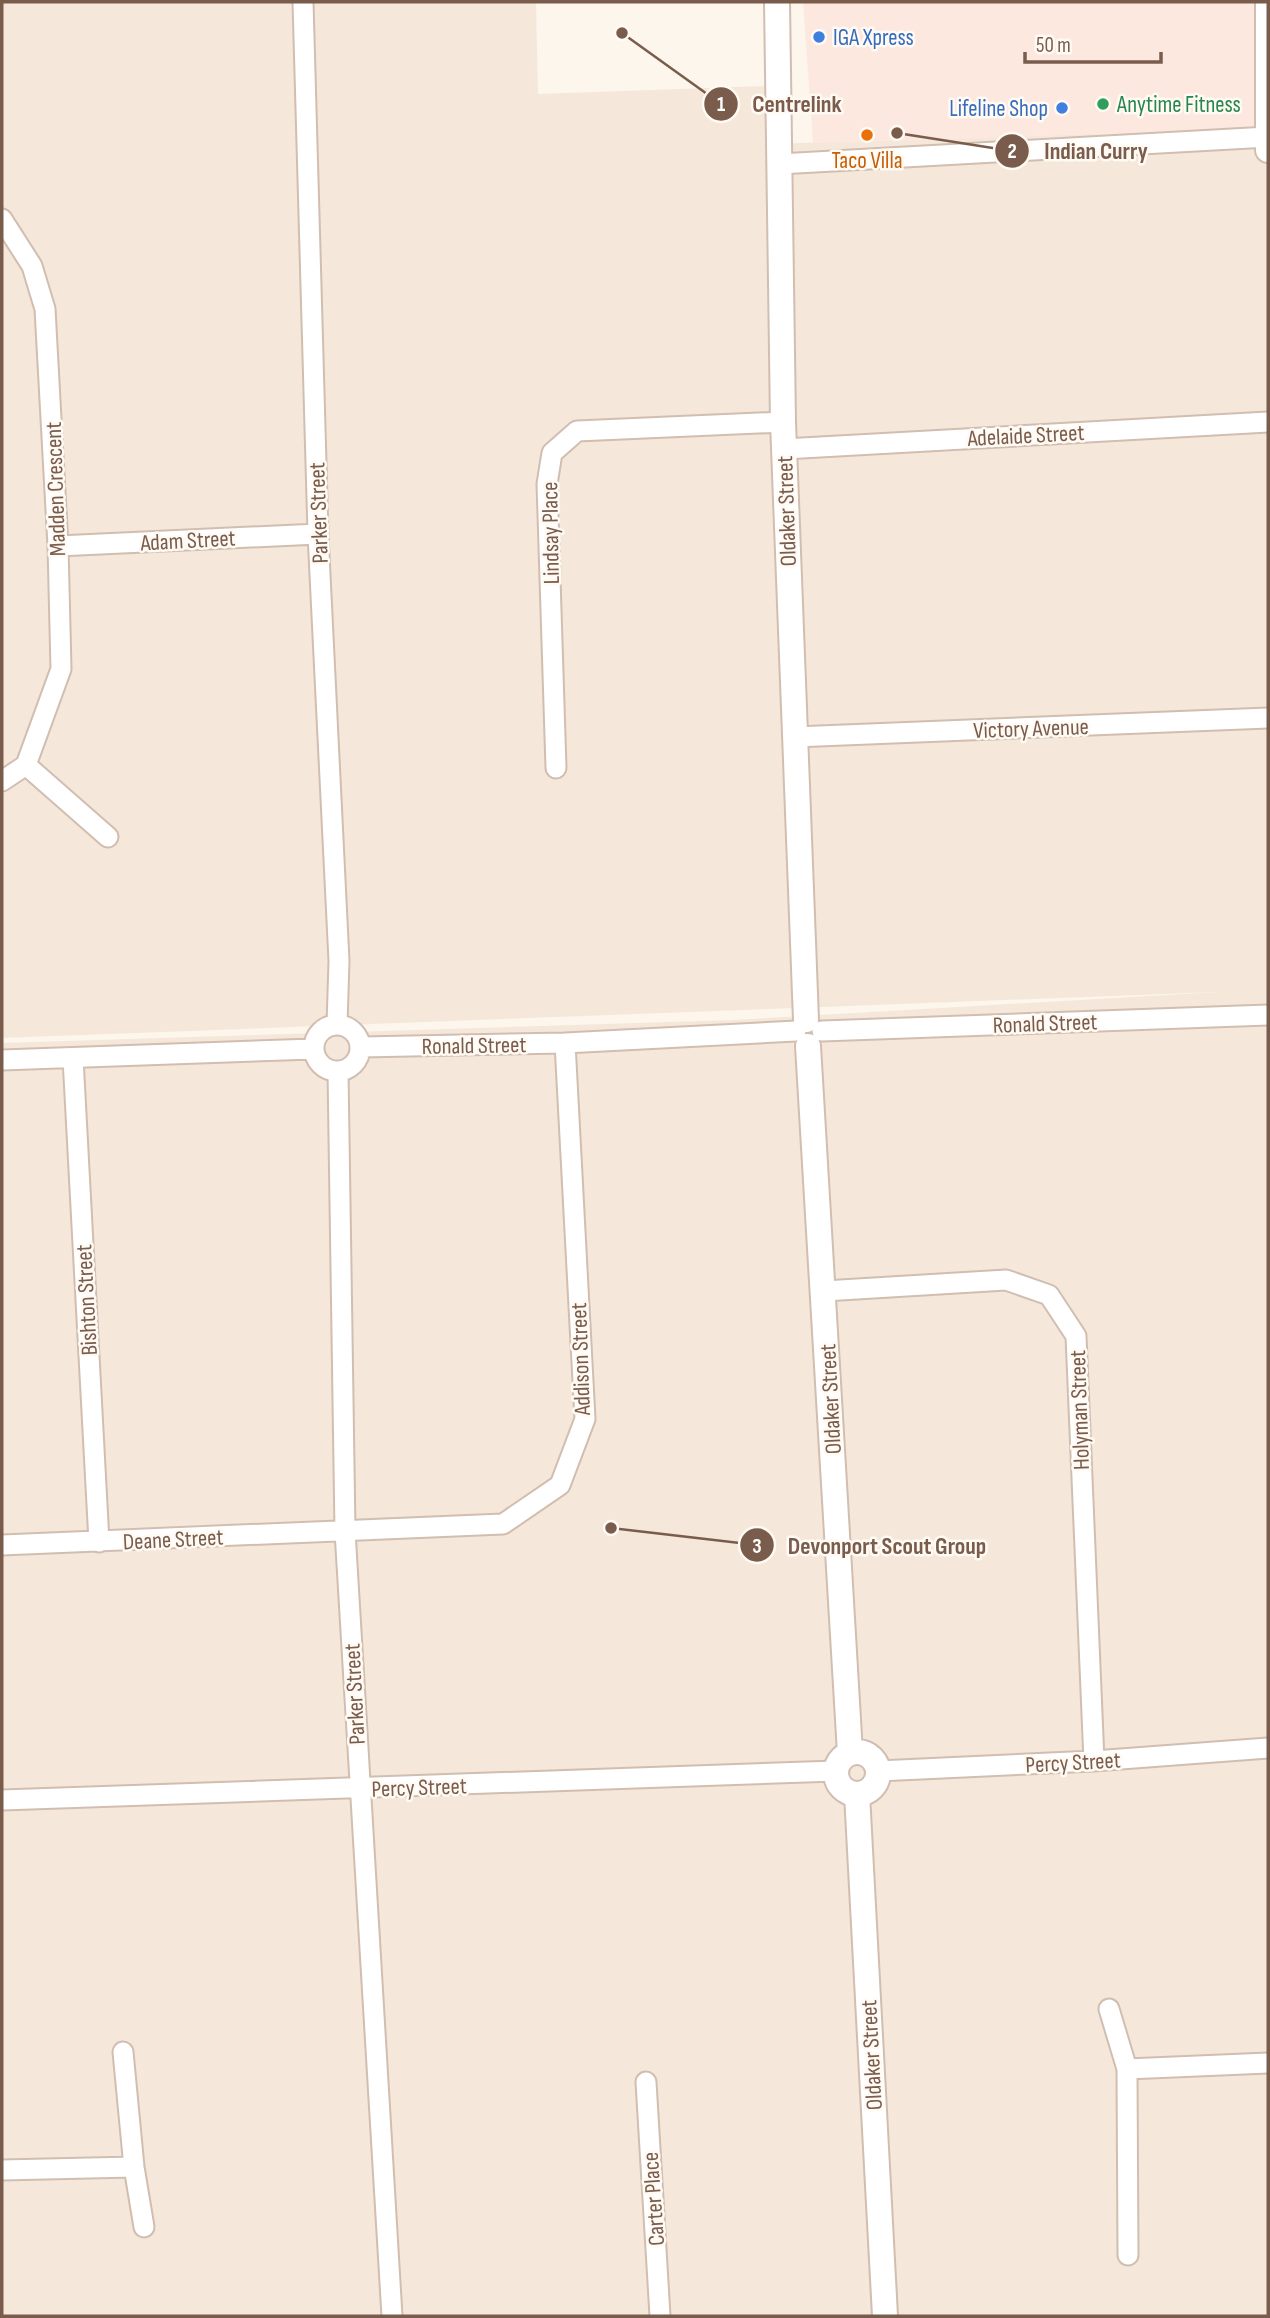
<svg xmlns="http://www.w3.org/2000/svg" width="1270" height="2318" font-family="'Sofia Sans Condensed',sans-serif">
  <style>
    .residential { fill: #f5e8da }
    .commercial { fill: #fde8e0 }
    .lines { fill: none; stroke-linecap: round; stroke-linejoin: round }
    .minor-casing { stroke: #d1beb0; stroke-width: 23 }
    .tertiary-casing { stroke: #d1beb0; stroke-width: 28 }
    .minor { stroke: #fff; stroke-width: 19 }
    .tertiary { stroke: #fff; stroke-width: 24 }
    .shop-dot { fill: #3f7fe0; stroke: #fffaf3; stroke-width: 2.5 }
    .leisure-dot { fill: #2e9e5b; stroke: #fffaf3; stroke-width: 2.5 }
    .food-dot { fill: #e8710a; stroke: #fffaf3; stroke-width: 2.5 }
    .labels { text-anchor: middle; stroke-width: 5; stroke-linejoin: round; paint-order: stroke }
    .shop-label { font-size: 23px; fill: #366cbe; stroke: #fffaf3; text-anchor: start }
    .leisure-label { font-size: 23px; fill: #27864d; stroke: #fffaf3; text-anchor: start }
    .food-label { font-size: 23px; fill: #c56008; stroke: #fffaf3 }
    .street-label { font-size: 23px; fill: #7a5c4d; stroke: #fffaf3 }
    .leader { fill: none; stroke: #7a5c4d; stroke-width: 2.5 }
    .callout-dot { fill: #7a5c4d; stroke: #fffaf3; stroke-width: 2.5 }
    .mark-label { font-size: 21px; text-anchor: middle; font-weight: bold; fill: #fff }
    .callout-label { font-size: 24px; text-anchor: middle; font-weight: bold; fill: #7a5c4d; stroke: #fffaf3; stroke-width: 5; stroke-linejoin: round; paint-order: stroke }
  </style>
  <rect width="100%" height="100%" fill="#fdf6ec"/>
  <path class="residential" d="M2,2H536L538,94L766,86L767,144L1254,129V2H1268V2316H2V1043L733,1020L1218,992L2,1038Z"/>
  <path class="commercial" d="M803,2H1254L1255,129L813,143Z"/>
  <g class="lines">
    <g class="minor-casing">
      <path id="minor" d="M303,2L318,534L339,961L337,1025
        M779,164L1268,137
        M2,219L32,266L45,309L58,546L61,669L26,765L2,781
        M784,449L1268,422
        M58,546L318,534
        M794,737L1268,718
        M26,765L108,837
        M556,768L547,484L552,453L577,431L783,422
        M314 1048a23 23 0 1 1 46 0a23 23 0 1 1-46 0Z
        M822,1031L1268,1015
        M361,1047L565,1043L796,1031
        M73,1058L99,1542
        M2,1060L314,1049
        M338,1071L345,1531L392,2316
        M824,1291L1006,1280L1049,1295L1076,1336L1094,1761
        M2,1545L503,1524L560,1485L585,1419L565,1043
        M878,1771L1094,1761L1268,1748
        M2,1800L836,1771
        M1109,2009L1127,2069L1128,2255
        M123,2052L134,2167L144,2227
        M1127,2069L1268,2063
        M646,2082L660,2316
        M2,2170L134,2167"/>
    </g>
    <g class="tertiary-casing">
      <path id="tertiary" d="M777,2L783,422L806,1020
        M1268,2V150
        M808,1046L850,1753
        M836 1773a21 21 0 1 1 42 0a21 21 0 1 1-42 0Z
        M857,1794L885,2316"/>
    </g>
    <use href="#minor" class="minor"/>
    <use href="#tertiary" class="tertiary"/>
  </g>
  <g class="shop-dot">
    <circle cx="819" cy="37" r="7"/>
    <circle cx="1062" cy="108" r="7"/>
  </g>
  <circle class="leisure-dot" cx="1103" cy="104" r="7"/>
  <circle class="food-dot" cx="867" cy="135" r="7"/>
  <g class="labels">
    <g class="shop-label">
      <text x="833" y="45">IGA Xpress</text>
      <text x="1048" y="116" text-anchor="end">Lifeline Shop</text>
    </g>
    <g class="leisure-label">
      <text x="1117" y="112">Anytime Fitness</text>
    </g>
    <g class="food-label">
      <text x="867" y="168">Taco Villa</text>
    </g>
    <g class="street-label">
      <text transform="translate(1026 435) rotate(-3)" y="8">Adelaide Street</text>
      <text transform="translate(55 489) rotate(-92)" y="8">Madden Crescent</text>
      <text transform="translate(786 511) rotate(-92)" y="8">Oldaker Street</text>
      <text transform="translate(318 513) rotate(-92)" y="8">Parker Street</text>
      <text transform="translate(550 533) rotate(-91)" y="8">Lindsay Place</text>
      <text transform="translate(188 540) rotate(-3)" y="8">Adam Street</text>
      <text transform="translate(1031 728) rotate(-2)" y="8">Victory Avenue</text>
      <text transform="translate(1045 1023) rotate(-2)" y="8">Ronald Street</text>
      <text transform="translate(474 1045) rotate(-1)" y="8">Ronald Street</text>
      <text transform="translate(86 1300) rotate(-93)" y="8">Bishton Street</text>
      <text transform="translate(580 1359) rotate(-92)" y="8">Addison Street</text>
      <text transform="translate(830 1399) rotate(-93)" y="8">Oldaker Street</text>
      <text transform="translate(1079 1410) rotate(-92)" y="8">Holyman Street</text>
      <text transform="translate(173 1539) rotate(-3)" y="8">Deane Street</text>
      <text transform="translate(354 1694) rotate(-93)" y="8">Parker Street</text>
      <text transform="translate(1073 1762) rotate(-3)" y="8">Percy Street</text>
      <text transform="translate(419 1787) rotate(-2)" y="8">Percy Street</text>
      <text transform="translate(871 2055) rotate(-93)" y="8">Oldaker Street</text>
      <text transform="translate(653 2199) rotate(-94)" y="8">Carter Place</text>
    </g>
  </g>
  <path class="leader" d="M622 33L721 104M897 133L1012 151M611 1528L757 1545"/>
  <g class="callout-dot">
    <circle cx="622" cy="33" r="7"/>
    <circle cx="897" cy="133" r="7"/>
    <circle cx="611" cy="1528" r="7"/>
    <circle cx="721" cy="104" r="18"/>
    <circle cx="1012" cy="151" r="18"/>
    <circle cx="757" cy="1545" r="18"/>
  </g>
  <g class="mark-label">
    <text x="721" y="111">1</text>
    <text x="1012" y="158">2</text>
    <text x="757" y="1553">3</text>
  </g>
  <g class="callout-label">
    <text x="797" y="112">Centrelink</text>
    <text x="1096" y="159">Indian Curry</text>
    <text x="887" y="1554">Devonport Scout Group</text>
  </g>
  <rect width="1270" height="2318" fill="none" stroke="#7a5c4d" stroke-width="7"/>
  <path d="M1025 52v10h136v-10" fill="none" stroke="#7a5c4d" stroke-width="3.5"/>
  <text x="1036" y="52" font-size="21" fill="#7a5c4d" stroke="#fffaf3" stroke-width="5" paint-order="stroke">50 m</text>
</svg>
